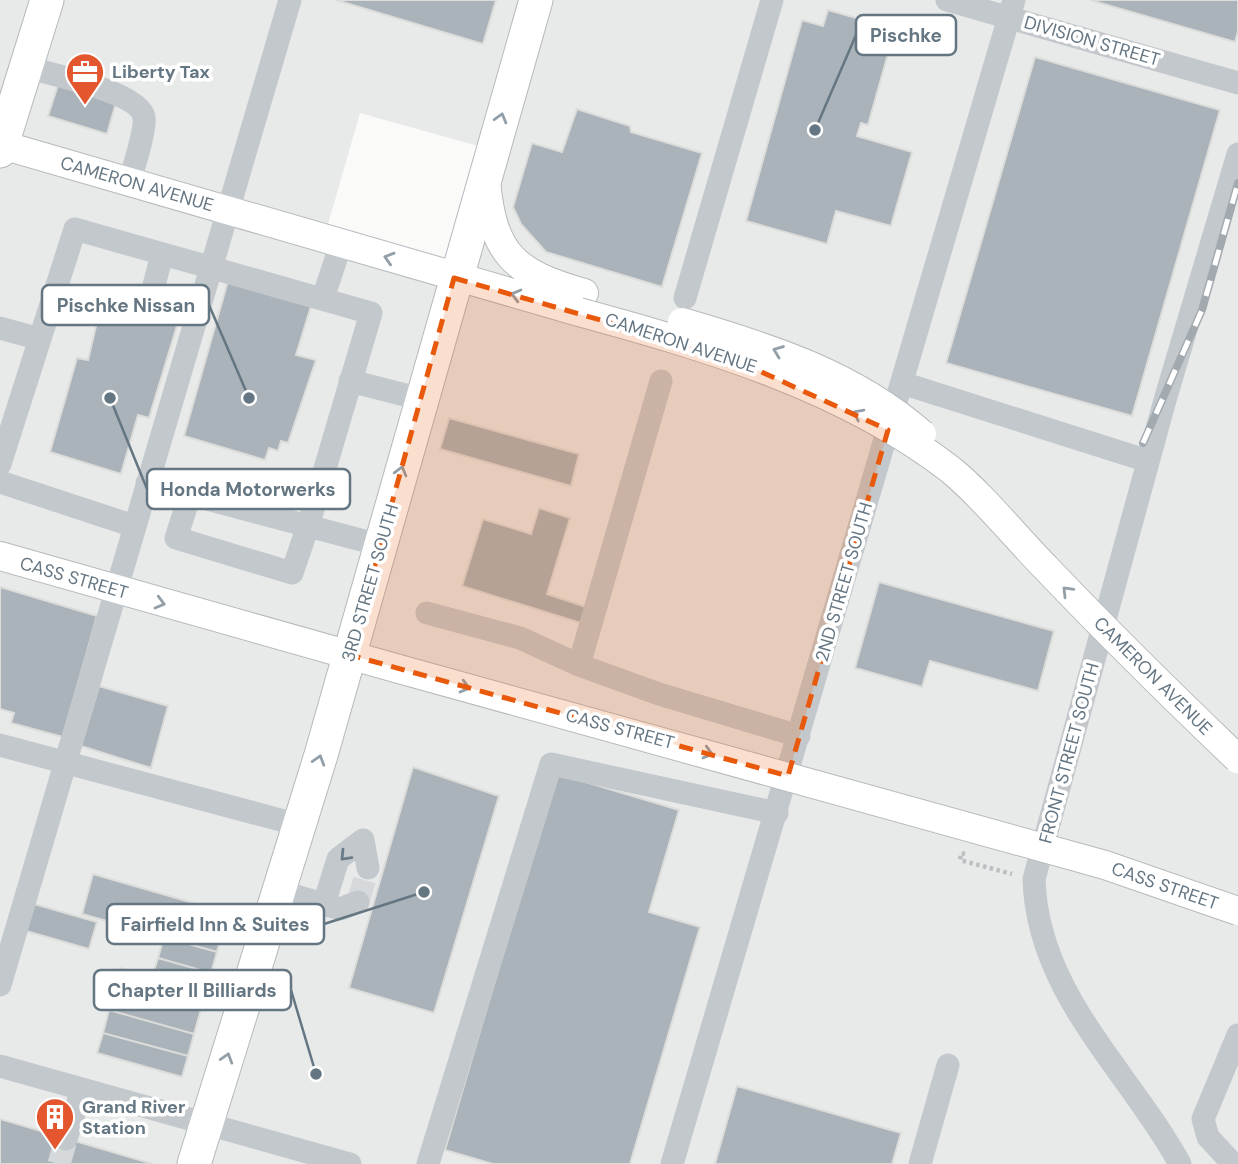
<svg xmlns="http://www.w3.org/2000/svg" width="1238" height="1164" font-family="'DM Sans',sans-serif">
  <style>
    .built { fill: #e8e9e9; fill-rule: evenodd }
    .building { fill: #aab3b9; stroke: #dcdcda; stroke-width: 2 }
    .lines { fill: none; stroke-linecap: round; stroke-linejoin: round }
    .minor-tunnel { stroke: #d5d9db; stroke-width: 23; stroke-dasharray: 23 11; stroke-linecap: butt }
    .major-casing { stroke: #b5babe; stroke-width: 30 }
    .highway-casing { stroke: #b4b9bd; stroke-width: 35 }
    .path { stroke: #bbbfc2; stroke-width: 4.5; stroke-dasharray: 3.5 3.5; stroke-linecap: butt }
    .minor { stroke: #c3c8cc; stroke-width: 23 }
    .major { stroke: #fff; stroke-width: 28 }
    .highway { stroke: #fff; stroke-width: 33 }
    .rail-casing { stroke: #a2aab0; stroke-width: 8 }
    .rail { stroke: #fff; stroke-width: 5; stroke-dasharray: 16; stroke-linecap: butt }
    .major-bridge-casing { stroke: #b5babe; stroke-width: 30; stroke-linecap: butt }
    .major-bridge { stroke: #fff; stroke-width: 28 }
    .oneway { stroke: #939fa8 }
    .oneway2 { stroke: #6a7a87 }
    .marked { fill: #e8590c; fill-opacity: 0.2; stroke: #e8590c; stroke-width: 5; stroke-dasharray: 14 9; stroke-linejoin: round }
    .labels { text-anchor: middle; stroke-width: 7; stroke-linejoin: round; paint-order: stroke }
    .street-label { font-size: 18px; fill: #657683; stroke: #fff }
    .poi-label { font-size: 18px; font-weight: bold; fill: #657683; stroke: #fff; text-anchor: start }
    .leader { fill: none; stroke: #657683; stroke-width: 2.5 }
    .callout-dot { fill: #657683; stroke: #fff; stroke-width: 2.5 }
    .callout { fill: #fff; stroke: #657683; stroke-width: 2.5 }
    .callout-label { font-size: 19px; text-anchor: middle; font-weight: bold; fill: #657683 }
  </style>
  <rect width="100%" height="100%" fill="#fafaf8"/>
  <path class="built" d="M0,0H1238V1164H0ZM360,113L492,150L454,277L324,238Z"/>
  <path class="building" d="M336,0H496L483,44Z
    M1090,0H1238V31L1235,42Z
    M828,10L895,29L868,125L861,123L857,136L912,152L891,226L836,211L827,244L746,221L802,20L823,26Z
    M1035,57L1220,110L1132,416L946,363Z
    M58,85L116,103L107,134L48,116Z
    M577,109L630,126L631,132L702,153L662,287L546,252L521,224L513,207L532,143L562,152Z
    M228,281L311,306L296,355L316,360L288,443L281,441L278,451L269,448L265,460L184,436Z
    M103,296L179,319L149,418L138,415L121,474L50,452L77,358L88,360Z
    M449,418L579,454L571,486L440,449Z
    M539,508L570,518L547,594L586,607L581,623L462,586L483,519L531,534Z
    M879,582L1054,631L1038,691L930,661L922,687L855,668Z
    M0,587L97,616L63,737L11,723L14,713L0,709Z
    M99,686L168,706L151,768L81,746Z
    M413,767L499,796L434,1013L349,988Z
    M556,773L679,810L649,912L700,927L630,1164H493L445,1150Z
    M93,874L228,913L217,952L82,914Z
    M34,904L97,922L89,949L26,931Z
    M164,937L217,952L211,973L158,958Z
    M158,958L211,973L206,992L152,977Z
    M120,968L206,992L194,1034L109,1010Z
    M109,1010L194,1034L188,1056L103,1033Z
    M103,1033L188,1056L182,1077L97,1053Z
    M737,1086L901,1133L892,1164H715Z
    M0,1119L153,1164H0Z"/>
  <g class="lines">
    <path class="minor-tunnel" d="M358,902L368,868
      M59,1164L66,1139"/>
    <g class="major-casing">
      <path id="major" d="M2,145L579,312
        M486,181C493,256 515,273 584,293
        M0,556L399,669"/>
    </g>
    <g class="highway-casing">
      <path id="highway" d="M0,151L47,0
        M194,1164L321,755L536,0"/>
    </g>
    <path class="path" d="M965,854L961,853L960,860L1012,874"/>
    <path class="minor" d="M947,0L1238,83
      M26,67C50,74 139,92 144,117C146,131 133,167 130,182
      M323,298L341,244
      M685,298L772,0
      M149,304L162,255
      M0,328L40,339
      M350,381L421,399
      M902,383L1148,461
      M0,464L75,229L371,313L308,526L147,483
      M0,482L134,526
      M190,495L176,538L292,573L308,526L380,545
      M427,613L520,638L579,665L659,694L799,736
      M579,665L661,381
      M0,745L299,825
      M279,891L340,909L358,902
      M324,904L338,859L363,840L368,868
      M0,985L290,0
      M0,1066L350,1164
      M66,1139L82,1089
      M428,1164L551,764L777,813
      M672,1164L1014,0
      M920,1164L948,1065
      M1180,1164C1129,1071 1037,993 1034,879L1165,400L1238,154
      M1233,1164L1208,1137L1203,1119L1238,1035"/>
    <use href="#major" class="major"/>
    <use href="#highway" class="highway"/>
    <g class="rail-casing">
      <path id="rail" d="M1143,443L1202,310L1238,183"/>
    </g>
    <use href="#rail" class="rail"/>
    <g class="major-bridge-casing">
      <path id="major-bridge" d="M579,312C707,347 844,387 951,470C983,496 1017,539 1047,569C1109,634 1173,697 1238,759
        M682,322C768,347 853,374 922,434
        M399,669L1105,865L1238,911"/>
    </g>
    <use href="#major-bridge" class="major-bridge"/>
  </g>
  <defs><path id="oneway-chevron" d="M-2-3.5L2.5 0L-2 3.5" fill="none" stroke-width="1.6" stroke-linecap="round" stroke-linejoin="round" transform="scale(1.75)"/></defs>
  <g class="oneway">
    <use href="#oneway-chevron" transform="translate(501 118) rotate(-74)"/>
    <use href="#oneway-chevron" transform="translate(389 258) rotate(-163)"/>
    <use href="#oneway-chevron" transform="translate(516 295) rotate(-165)"/>
    <use href="#oneway-chevron" transform="translate(778 351) rotate(-159)"/>
    <use href="#oneway-chevron" transform="translate(858 414) rotate(-152)"/>
    <use href="#oneway-chevron" transform="translate(401 471) rotate(-75)"/>
    <use href="#oneway-chevron" transform="translate(1067 591) rotate(-134)"/>
    <use href="#oneway-chevron" transform="translate(160 603) rotate(15)"/>
    <use href="#oneway-chevron" transform="translate(465 687) rotate(15)"/>
    <use href="#oneway-chevron" transform="translate(708 753) rotate(16)"/>
    <use href="#oneway-chevron" transform="translate(319 760) rotate(-73)"/>
    <use href="#oneway-chevron" transform="translate(227 1058) rotate(-73)"/>
  </g>
  <use class="oneway2" href="#oneway-chevron" transform="translate(345 856) rotate(134)"/>
  <path class="marked" d="M454,278L729,357L888,430L788,776L350,655Z"/>
  <defs>
    <g id="office-pin" transform="scale(2.0125)"><path d="M0 17L-7.5 6A9.5 9.5 0 1 1 7.5 6Z" fill="#e4572e" stroke="#fff"/><path d="M-6-3h4V-5.5h4V-3h4V5H-6ZM-1-4.5V-3h2v-1.5ZM-6 0V1H6V0Z" fill="#fff"/></g>
    <g id="building-pin" transform="scale(2.0125)"><path d="M0 17L-7.5 6A9.5 9.5 0 1 1 7.5 6Z" fill="#e4572e" stroke="#fff"/><path d="M-4-6H4V6H1V3H-1V6H-4ZM-2.5-4.3h1.7v1.8h-1.7ZM.8-4.3h1.7v1.8H.8ZM-2.5-1h1.7V.8h-1.7ZM.8-1h1.7V.8H.8Z" fill="#fff"/></g>
  </defs>
  <g fill-rule="evenodd">
    <use href="#office-pin" x="85" y="72"/>
    <use href="#building-pin" x="55" y="1117"/>
  </g>
  <g class="labels">
    <g class="street-label">
      <text transform="translate(1092 41) rotate(16)" y="6">DIVISION STREET</text>
      <text transform="translate(137 184) rotate(16)" y="6">CAMERON AVENUE</text>
      <text transform="translate(681 343) rotate(18)" y="6">CAMERON AVENUE</text>
      <text transform="translate(74 578) rotate(16)" y="6">CASS STREET</text>
      <text transform="translate(844 582) rotate(-74)" y="6">2ND STREET SOUTH</text>
      <text transform="translate(370 583) rotate(-74)" y="6">3RD STREET SOUTH</text>
      <text transform="translate(1153 676) rotate(45)" y="6">CAMERON AVENUE</text>
      <text transform="translate(620 729) rotate(15)" y="6">CASS STREET</text>
      <text transform="translate(1069 753) rotate(-75)" y="6">FRONT STREET SOUTH</text>
      <text transform="translate(1165 886) rotate(19)" y="6">CASS STREET</text>
    </g>
    <g class="poi-label">
      <text x="112" y="78">Liberty Tax</text>
      <text x="82" y="1113">Grand River<tspan x="82" dy="21">Station</tspan></text>
    </g>
  </g>
  <path class="leader" d="M815 130L856 35M249 398L209 305M110 398L147 489M424 892L324 924M316 1074L291 990"/>
  <g class="callout-dot">
    <circle cx="815" cy="130" r="7"/>
    <circle cx="249" cy="398" r="7"/>
    <circle cx="110" cy="398" r="7"/>
    <circle cx="424" cy="892" r="7"/>
    <circle cx="316" cy="1074" r="7"/>
  </g>
  <g class="callout">
    <rect x="856" y="15" width="100" height="40" rx="7"/>
    <rect x="42" y="285" width="167" height="40" rx="7"/>
    <rect x="147" y="469" width="203" height="40" rx="7"/>
    <rect x="107" y="904" width="217" height="40" rx="7"/>
    <rect x="94" y="970" width="197" height="40" rx="7"/>
  </g>
  <g class="callout-label">
    <text x="906" y="42">Pischke</text>
    <text x="126" y="312">Pischke Nissan</text>
    <text x="248" y="496">Honda Motorwerks</text>
    <text x="215" y="931">Fairfield Inn &amp; Suites</text>
    <text x="192" y="997">Chapter II Billiards</text>
  </g>
</svg>
